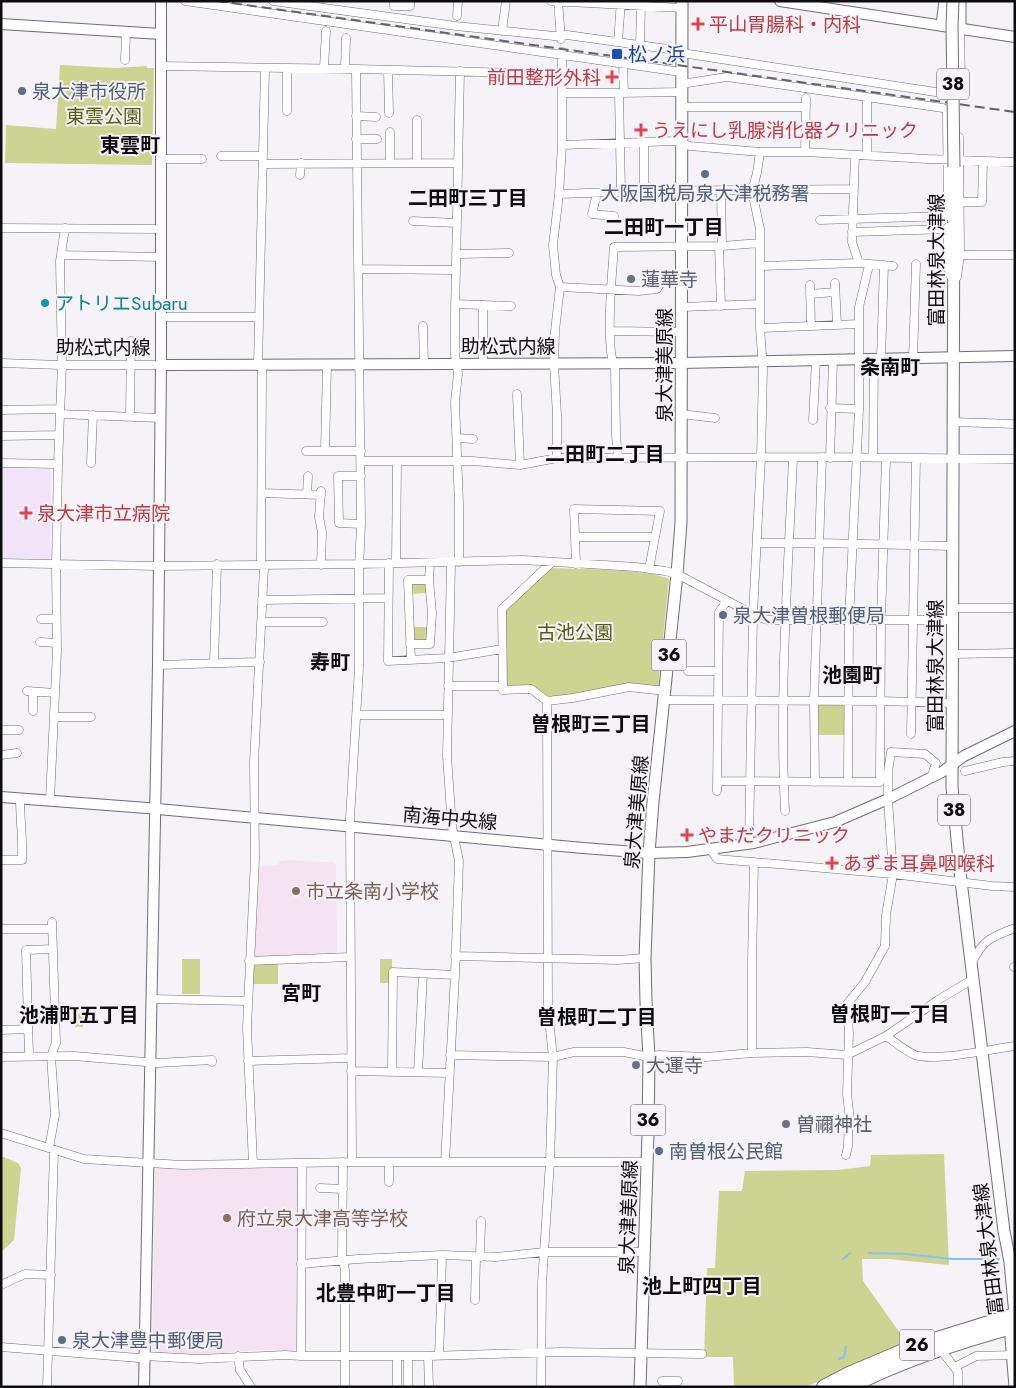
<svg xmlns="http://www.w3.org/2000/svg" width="1016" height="1388" font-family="Jost,'Noto Sans JP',sans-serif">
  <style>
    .education { fill: #f5e3f4 }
    .medical { fill: #f1e4f8 }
    .green { fill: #cdd391 }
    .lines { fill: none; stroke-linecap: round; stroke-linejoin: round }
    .stream { stroke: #88c0ee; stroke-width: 2 }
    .street-casing { stroke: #706d72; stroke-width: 9 }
    .secondary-casing { stroke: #706d72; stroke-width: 12 }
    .primary-casing { stroke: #706d72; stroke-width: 13 }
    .highway-casing { stroke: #706d72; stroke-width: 16 }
    .street { stroke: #fff; stroke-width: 8 }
    .secondary { stroke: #fff; stroke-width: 10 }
    .primary { stroke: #fff; stroke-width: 11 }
    .highway { stroke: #fff; stroke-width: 14 }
    .rail { stroke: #656367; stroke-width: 2; stroke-dasharray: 10 5; stroke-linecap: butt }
    .primary-bridge-casing { stroke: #706d72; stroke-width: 13; stroke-linecap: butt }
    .primary-bridge { stroke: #fff; stroke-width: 11 }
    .health-dot { fill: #e0444e; stroke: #f5f2f8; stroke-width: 2 }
    .transit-dot { fill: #1a4fb4; stroke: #f5f2f8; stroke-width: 2 }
    .service-dot { fill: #5c6f8a; stroke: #f5f2f8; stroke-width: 2 }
    .worship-dot { fill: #6b7280; stroke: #f5f2f8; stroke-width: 2 }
    .culture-dot { fill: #0f9aa8; stroke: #f5f2f8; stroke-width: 2 }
    .education-dot { fill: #8d6e63; stroke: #f5f2f8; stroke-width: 2 }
    .labels { text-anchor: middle; stroke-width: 4; stroke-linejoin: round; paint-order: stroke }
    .shield { fill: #f5f2f8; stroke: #535154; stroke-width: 1 }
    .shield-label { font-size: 18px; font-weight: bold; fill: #0d0c0e }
    .health-label { font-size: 19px; fill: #be3a42; stroke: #f5f2f8; text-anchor: start }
    .transit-label { font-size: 19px; fill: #164399; stroke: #f5f2f8; text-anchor: start }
    .service-label { font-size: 19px; fill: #4e5e75; stroke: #f5f2f8; text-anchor: start }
    .park-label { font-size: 19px; fill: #595c0f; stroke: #f5f2f8 }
    .street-label { font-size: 19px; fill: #0d0c0e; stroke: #f5f2f8 }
    .worship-label { font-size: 19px; fill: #5b616d; stroke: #f5f2f8; text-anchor: start }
    .culture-label { font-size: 19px; fill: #0d838f; stroke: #f5f2f8; text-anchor: start }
    .education-label { font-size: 19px; fill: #785e54; stroke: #f5f2f8; text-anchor: start }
    .neighbourhood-label { font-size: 20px; font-weight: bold; fill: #0d0c0e; stroke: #f5f2f8 }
  </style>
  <rect width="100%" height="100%" fill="#f5f2f8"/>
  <path class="education" d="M288,860L318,862H334L336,865L337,955L253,957L256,867L278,865L280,861Z
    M297,1165L301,1170L297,1347L293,1351L260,1350L192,1355H171L156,1353L152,1347L155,1171L157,1166Z"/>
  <path class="medical" d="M1,468L51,469L50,559L1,558Z"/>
  <path class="green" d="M60,65L115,68L147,66V68H154L152,165L5,163L6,125L56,129Z
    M550,568C574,569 652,569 669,579L658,688L550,698L506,687L505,611Z
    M410,581L426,582V593L411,594Z
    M411,627H428V640L411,641Z
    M818,703L844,705L845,735H817Z
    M182,959H200V994H182Z
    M380,959H392V969H390V983H380Z
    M278,962V984H251L253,963Z
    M75,1013L83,1014V1027H75Z
    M944,1154L949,1265L889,1259H862L863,1281L902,1336L904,1342L806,1387H734L733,1357H704L707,1268H715L719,1191H742L745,1171L837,1170L870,1166L871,1155Z
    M1,1156L18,1163L21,1168L14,1240L1,1252Z"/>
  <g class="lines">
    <path class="stream" d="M869,1253L905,1254L952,1259H999
      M843,1259L850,1253
      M839,1359L844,1357L846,1346"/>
    <g class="street-casing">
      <path id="street" d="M185,1L681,72
        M273,1L456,26L554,36L567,35L682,51
        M394,1V6H410V1
        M551,1L682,8
        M558,1L561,39
        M457,16L458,1
        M502,31L506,1
        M618,42L621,1
        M640,46L641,5
        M682,53L942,93L947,88V82
        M125,60L126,33
        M623,64L624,93
        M161,66L356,69L563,74
        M324,68L326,31
        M345,68L346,38
        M388,70L389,113
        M681,84L727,77L943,108L946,110L947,115L948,215
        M950,85L957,86L961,83L960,29
        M563,93H619L621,192
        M619,93L682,92
        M682,107H806
        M287,111V68
        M356,116L376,117
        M417,120V163
        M390,132V162
        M949,137H959L960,255L957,277
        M356,139H377
        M562,145L675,141L690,146L760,152H805L928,159L1015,162
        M805,152L806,98
        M855,155L852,242L859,263
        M867,155V97
        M221,156H263
        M161,159H202
        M263,164L457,163
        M300,175L301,163
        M644,191V142
        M721,191L722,246
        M597,193L592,214L614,216
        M559,194L644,191L854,189
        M960,202H982L983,161
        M820,220L948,216
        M413,221L456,223
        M948,227V265L950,275
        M1,228L161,229
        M852,232L948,229
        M719,246L721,306
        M456,254L509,253
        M61,255L161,257
        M960,255H1015
        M761,266L859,263L893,266
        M358,269L456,270
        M835,283L837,325
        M810,285L811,326
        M560,287L639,291L657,289L662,281L682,275
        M810,294L835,292
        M455,304L511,306
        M682,307L760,304
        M160,317H259
        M423,326L424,364
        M760,328L859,324
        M611,331L682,332
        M881,359L884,265
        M913,359L916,264
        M1,363L62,365H161
        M483,364V305
        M258,365L265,68
        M517,394L520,465
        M830,408L859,409
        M1,410L60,409
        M60,414L160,418
        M681,414L715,418
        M130,416L131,341
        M813,420L816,360
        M953,422L1015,424
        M1,436L59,435
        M457,438L473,439
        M306,451H361
        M325,451L327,365
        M557,458V415L554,364L555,331L560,287L556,275L553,245L559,194L562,145V52
        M618,458L616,435L615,369C605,346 612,275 614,247L722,246L760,243
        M830,458L833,360
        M873,458L874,359
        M361,461H473L520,465L557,458L822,457L1015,459
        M1,463L58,464L62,365L60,261L65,228
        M91,463L93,415
        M361,476H338L339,523L361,524
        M321,491L319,517L322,532L321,565
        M262,493L321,495
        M307,494L308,476
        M575,537H655
        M757,543H819L952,546
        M459,562V505L455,402L458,373L455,355V314L460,71
        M1,563L158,566L360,564L523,560L636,567L665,571L677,574L758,617L768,620H953
        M389,563L388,661L448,658L502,649
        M396,563L397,461
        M576,564L574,509L660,511L649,569
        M262,600L388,598
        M952,608H1015
        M41,619H56
        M261,622H323
        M40,642L56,643
        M410,644H430L432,613L429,580
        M952,654L1015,653
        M411,660L408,580H429L430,563
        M214,663L217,564
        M158,665L260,662
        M688,671H718
        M448,686H503
        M27,691L55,693
        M664,700L880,701L952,703
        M547,701L531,689L503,690L502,609L552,562
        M33,711V692
        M357,715H448
        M54,717H91
        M1,730H19
        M911,734L916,458
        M1,755L17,753
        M965,771L1003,762L1015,761
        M717,781L880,782L881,620L886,458
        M815,782L814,701L822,457
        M848,782L849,620L859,409V307L869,265
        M717,791L719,612L726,602
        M50,800L57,651L56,564L58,464
        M785,811C779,693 788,575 793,458
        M749,843L753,614L761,458L763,369L760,328V229L752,191L757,173L760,152
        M710,849L717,859L893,874L992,886L1015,887
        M1,860H22C23,839 20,819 20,798
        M1,929H52
        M455,956L617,960L645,958
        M249,961L350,957
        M972,963C982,940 993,936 1015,928
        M1014,967H1015
        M151,999L247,1001
        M1,1030L28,1029
        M886,1036C895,1042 905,1051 915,1055C935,1062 991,1049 1015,1046
        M752,1053V962L754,862
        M450,1055L553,1057L574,1052H624L649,1057L659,1055L706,1057L752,1053L807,1052L847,1055L886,1036L938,1000L973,979
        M29,1056L26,950L52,949
        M1,1057L74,1056L157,1063L212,1060V1062
        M248,1061L351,1058
        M351,1071L450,1073
        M392,1072L393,972L455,975
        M418,1072L423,974
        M1,1133L84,1159L182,1165L352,1162H648
        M49,1148L55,1115L51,1056L56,1043L52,922
        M846,1155L848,1146L849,1111L847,1094L849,1033L847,1004L865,982L885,946L886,915L893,874L888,799V772L891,752L925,754L936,763L932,775
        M343,1162L342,1257L345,1270V1387
        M352,1162L350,818L359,668V568L361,524L356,69
        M445,1162L455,975L459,861L452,827L447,756L451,563
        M253,1164L247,1027L255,859L254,762L264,568L261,561L262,365
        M389,1182V1162
        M320,1188L343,1189
        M320,1219H343
        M480,1257L481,1221
        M301,1264L358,1259L442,1255L496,1257L544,1252H644
        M1,1285L25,1274L51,1275
        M441,1296L442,1255
        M475,1300L476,1257
        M1,1347L139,1358L144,1356L199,1359L285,1355L301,1356H428L561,1352L702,1354
        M941,1350L958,1372V1387
        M439,1355L441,1304
        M238,1356L240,1370L251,1387
        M301,1356L302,1163
        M397,1356V1387
        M408,1356V1387
        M428,1356L429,1387
        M955,1367L976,1356L1013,1355
        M662,1381H678
        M47,1387L54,1150
        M541,1387L542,1283L550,1162L553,1057L548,1010L547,701L573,698L629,687L665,691"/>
    </g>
    <g class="secondary-casing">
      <path id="secondary" d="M780,1L1015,37
        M1,24L161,34
        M161,365L681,363L1015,356
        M1,797L147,808L583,848L649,853L687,852L754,843L835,822L888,799L942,772L964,756L1015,731
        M144,1387L158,665L161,365V1"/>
    </g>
    <g class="primary-casing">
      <path id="primary" d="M960,1V29
        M942,25L945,1
        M954,167L952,787L961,881L1004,1231L1010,1262L1015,1315L1011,1338L1015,1387
        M640,1387L648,1134L649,1057L646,1002L645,958L649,853L653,802L677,574L681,523L682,1"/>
    </g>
    <g class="highway-casing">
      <path id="highway" d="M824,1387L849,1374L915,1346L1015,1315
        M849,1387C899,1361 960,1341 1015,1326"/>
    </g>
    <use href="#street" class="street"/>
    <use href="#secondary" class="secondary"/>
    <use href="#primary" class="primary"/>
    <use href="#highway" class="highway"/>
    <path class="rail" d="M217,1L1015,112"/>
    <g class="primary-bridge-casing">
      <path id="primary-bridge" d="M953,1L952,25L954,167"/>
    </g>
    <use href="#primary-bridge" class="primary-bridge"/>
  </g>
  <g class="health-dot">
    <path d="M695.5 16.5h5v5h5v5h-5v5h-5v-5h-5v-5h5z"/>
    <path d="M609.5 69.5h5v5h5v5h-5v5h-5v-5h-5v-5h5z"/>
    <path d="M638.5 122.5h5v5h5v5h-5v5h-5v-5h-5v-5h5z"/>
    <path d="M23.5 505.5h5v5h5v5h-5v5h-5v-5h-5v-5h5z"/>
    <path d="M684.5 827.5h5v5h5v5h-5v5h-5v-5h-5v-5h5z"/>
    <path d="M829.5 855.5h5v5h5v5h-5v5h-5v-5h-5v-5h5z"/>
  </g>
  <rect class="transit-dot" x="611" y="48" width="12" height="12" rx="2.5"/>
  <g class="service-dot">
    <circle cx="22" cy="91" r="5"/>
    <circle cx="705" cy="174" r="5"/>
    <circle cx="723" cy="615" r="5"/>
    <circle cx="659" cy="1151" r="5"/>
    <circle cx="62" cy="1340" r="5"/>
  </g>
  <g class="worship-dot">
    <circle cx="631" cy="279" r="5"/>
    <circle cx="636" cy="1065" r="5"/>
    <circle cx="786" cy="1124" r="5"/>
  </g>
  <circle class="culture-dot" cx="45" cy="303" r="5"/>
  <g class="education-dot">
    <circle cx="296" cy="891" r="5"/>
    <circle cx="227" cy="1218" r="5"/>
  </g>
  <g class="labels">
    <g class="shield">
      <rect x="937" y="68.5" width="32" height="31" rx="4"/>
      <rect x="651.5" y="639.5" width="35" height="31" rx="4"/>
      <rect x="938" y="794.5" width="32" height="31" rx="4"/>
      <rect x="630.5" y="1104.5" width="35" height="31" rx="4"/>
      <rect x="899.5" y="1329.5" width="35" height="31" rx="4"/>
    </g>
    <g class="shield-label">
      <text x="953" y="90">38</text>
      <text x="669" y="661">36</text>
      <text x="954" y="816">38</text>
      <text x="648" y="1126">36</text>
      <text x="917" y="1351">26</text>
    </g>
    <g class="health-label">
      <text x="709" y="31">平山胃腸科・内科</text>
      <text x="601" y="84" text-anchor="end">前田整形外科</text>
      <text x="652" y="137">うえにし乳腺消化器クリニック</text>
      <text x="37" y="520">泉大津市立病院</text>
      <text x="698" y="842">やまだクリニック</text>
      <text x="843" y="870">あずま耳鼻咽喉科</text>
    </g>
    <g class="transit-label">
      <text x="628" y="61">松ノ浜</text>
    </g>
    <g class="service-label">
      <text x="32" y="98">泉大津市役所</text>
      <text x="705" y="200" text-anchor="middle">大阪国税局泉大津税務署</text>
      <text x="733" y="622">泉大津曽根郵便局</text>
      <text x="669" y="1158">南曽根公民館</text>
      <text x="72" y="1347">泉大津豊中郵便局</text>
    </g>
    <g class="park-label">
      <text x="104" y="123">東雲公園</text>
      <text x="575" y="639">古池公園</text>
    </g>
    <g class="street-label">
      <text transform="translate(936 260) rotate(-90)" y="7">富田林泉大津線</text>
      <text x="508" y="353">助松式内線</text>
      <text x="103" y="354">助松式内線</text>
      <text transform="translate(664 365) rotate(-90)" y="7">泉大津美原線</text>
      <text transform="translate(935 666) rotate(-90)" y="7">富田林泉大津線</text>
      <text transform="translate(636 812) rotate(-85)" y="7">泉大津美原線</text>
      <text transform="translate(450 818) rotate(5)" y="7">南海中央線</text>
      <text transform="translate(628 1217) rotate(-88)" y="7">泉大津美原線</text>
      <text transform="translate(988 1249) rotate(-97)" y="7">富田林泉大津線</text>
    </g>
    <g class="worship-label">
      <text x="641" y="286">蓮華寺</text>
      <text x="646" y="1072">大運寺</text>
      <text x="796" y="1131">曽禰神社</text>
    </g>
    <g class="culture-label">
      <text x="55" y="310">アトリエSubaru</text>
    </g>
    <g class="education-label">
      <text x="306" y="898">市立条南小学校</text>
      <text x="237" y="1225">府立泉大津高等学校</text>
    </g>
    <g class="neighbourhood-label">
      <text x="130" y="152">東雲町</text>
      <text x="468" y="205">二田町三丁目</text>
      <text x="664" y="234">二田町一丁目</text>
      <text x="890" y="374">条南町</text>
      <text x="605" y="461">二田町二丁目</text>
      <text x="330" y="669">寿町</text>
      <text x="852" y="682">池園町</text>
      <text x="591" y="731">曽根町三丁目</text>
      <text x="301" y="1000">宮町</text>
      <text x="890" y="1021">曽根町一丁目</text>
      <text x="79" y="1022">池浦町五丁目</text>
      <text x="597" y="1024">曽根町二丁目</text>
      <text x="702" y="1293">池上町四丁目</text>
      <text x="386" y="1300">北豊中町一丁目</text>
    </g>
  </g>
  <rect width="1016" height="1388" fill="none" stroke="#0d0c0e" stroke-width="5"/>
</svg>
